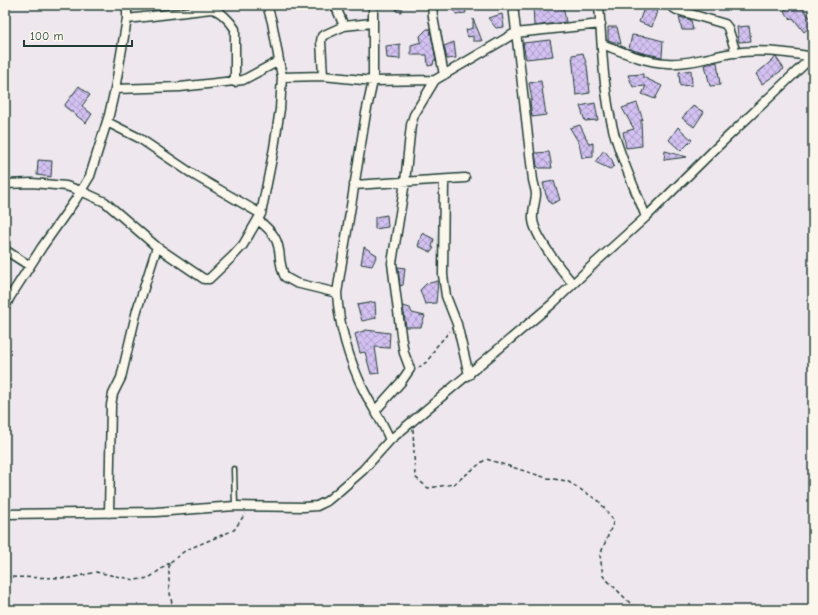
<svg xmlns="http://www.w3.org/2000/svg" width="818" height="615" font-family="'Comic Neue',sans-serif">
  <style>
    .building { fill: url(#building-cross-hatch); stroke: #1f3d34 }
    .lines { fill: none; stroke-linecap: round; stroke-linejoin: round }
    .service-casing { stroke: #1f3d34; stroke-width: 7 }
    .minor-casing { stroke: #1f3d34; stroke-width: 11 }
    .path { stroke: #1f3d34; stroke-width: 1.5; stroke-dasharray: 4 3; stroke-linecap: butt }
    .service { stroke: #fbf7ec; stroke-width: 4 }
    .minor { stroke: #fbf7ec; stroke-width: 8 }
  </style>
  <defs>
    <pattern id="building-cross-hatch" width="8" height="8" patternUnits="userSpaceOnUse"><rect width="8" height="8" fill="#d3c1f2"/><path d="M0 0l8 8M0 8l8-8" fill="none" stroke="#ab9ec5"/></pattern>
  </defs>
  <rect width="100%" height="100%" fill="#efe7ee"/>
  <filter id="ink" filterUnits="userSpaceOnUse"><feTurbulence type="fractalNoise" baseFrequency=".025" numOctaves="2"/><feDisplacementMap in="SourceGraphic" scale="8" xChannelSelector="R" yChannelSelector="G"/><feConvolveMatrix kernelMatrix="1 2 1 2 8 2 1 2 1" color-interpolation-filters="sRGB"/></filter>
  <g filter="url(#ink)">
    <path class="building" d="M398,5L403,6L401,12L396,11Z
      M452,5H464L466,13L456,14Z
      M533,5H563L566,22L534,26Z
      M791,5H800L813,21V25L804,32L793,18L791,19L784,11Z
      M644,8L657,11L652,27L639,22Z
      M502,14L504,27L496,28L488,18Z
      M679,17L691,20L693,30H682Z
      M473,19L479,33L482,41H473V36L468,37L466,30L473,28Z
      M749,26L751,41L739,42L737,27Z
      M608,27H617L621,44L608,40Z
      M427,29H430L436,60H434L433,65L428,66L427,55H411V45L421,42L420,36Z
      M632,35L648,37L663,41L662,57L643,53L629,49Z
      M550,40L553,56L526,59L523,43Z
      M454,42L456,58L447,59L444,46Z
      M400,44V59L387,58L386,46Z
      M583,53L587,66L590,93L576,95L572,55Z
      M776,57L784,69L762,84L756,74Z
      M717,62L720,85L710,86L705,65Z
      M691,70L692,85L680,86L679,72Z
      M643,74V77L662,86L655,99L642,94L646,86L633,87L628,75Z
      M541,81L546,115L532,117L530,101L532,100L529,83Z
      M79,86L90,95L82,106L92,114L86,123L64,106Z
      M595,103L598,120L585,121L580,106Z
      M637,103L643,120H641L642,146L626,148L623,132L634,129L622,108Z
      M693,106L704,112L694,127L682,118Z
      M580,125L589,144L593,143V157L582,158L579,143L570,128Z
      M678,127L692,140L681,151L669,140Z
      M604,150L612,160L614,166L610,169L595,162Z
      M665,151L687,157L664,160Z
      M549,152L552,168H539L537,166L535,153Z
      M38,160L52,161L51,177L37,175Z
      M554,181L560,200L551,204L546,195L543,183Z
      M387,215L388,227L375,229V217Z
      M422,233L434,239L432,247L434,248L431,252L418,246Z
      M364,247L377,255L372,266L361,264Z
      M398,267L405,268L403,285L400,286Z
      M438,281L436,303L425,304L420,290L426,284Z
      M375,302L376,318L362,321L357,305Z
      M403,306L410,308L412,313L425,316L421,327H406Z
      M366,330L390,333L389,348L375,347L379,373L371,374L365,352L360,353L355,334Z"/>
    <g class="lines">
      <g class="service-casing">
        <path id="service" d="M234,469L235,506"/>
      </g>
      <g class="minor-casing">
        <path id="minor" d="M335,5L344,26
          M432,5L433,17L444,75
          M513,5L533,180C534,185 536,190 536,195C535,204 532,212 533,220C535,237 562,271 573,284
          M599,5C602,46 603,89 613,129C621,160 635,188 646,217
          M669,5L677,10L725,24L728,28L736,53
          M127,19L211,9C220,10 230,21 235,29V82
          M602,44C623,52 644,62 667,63C687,65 713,56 733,53C760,49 787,52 813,57
          M323,76L321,41L322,36L344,26L372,23
          M282,77L323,76L373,81L435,80
          M115,89L180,87L243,80L279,61
          M107,122L139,138L194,175L261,214
          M444,180L443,275L446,296L457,324L469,375
          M5,184L32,183L66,186L81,191L105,202L157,247L204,279H209L233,256L243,245L261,214L274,148L280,109L282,77L272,22L267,5
          M354,185L465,178
          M258,220C273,232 279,239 280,259C281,265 282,272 285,277L296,283L337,293
          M5,250L30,266
          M5,307L10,297L42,247L76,199L90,176L109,115L115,89L127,19V5
          M375,411L401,382L410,369L404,353L401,335L392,263L405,182L411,125L414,115L435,80L515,33L601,24
          M390,440L552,304L596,262L646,217L716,148L813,56
          M109,513L111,405L113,394L121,378L137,310L157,247
          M5,514L156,512L235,506L304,507L317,506L327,501L338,492L363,470L390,440C383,422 372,407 364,391C349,360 339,327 337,293L366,113L373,81V5"/>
      </g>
      <path class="path" d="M418,368L428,361L436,347L450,331
        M413,429L415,477L428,488L454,484L486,459L547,478L567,481L599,501L614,521L600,555L603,576L637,610
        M5,577L71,578L96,572L135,580L149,578L169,563
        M173,610L169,587V563L186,550L234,530L245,514"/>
      <use href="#service" class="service"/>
      <use href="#minor" class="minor"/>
    </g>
  </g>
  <rect width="818" height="615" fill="none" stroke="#fbf7ec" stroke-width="20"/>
  <rect x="10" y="10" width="798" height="595" fill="none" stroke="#1f3d34" stroke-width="1.5" filter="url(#ink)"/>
  <path d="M24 40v6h108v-6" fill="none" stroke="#1f3d34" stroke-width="2"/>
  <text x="30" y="40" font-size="12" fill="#1f3d34" stroke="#fbf7ec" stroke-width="3" paint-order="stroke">100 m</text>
</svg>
